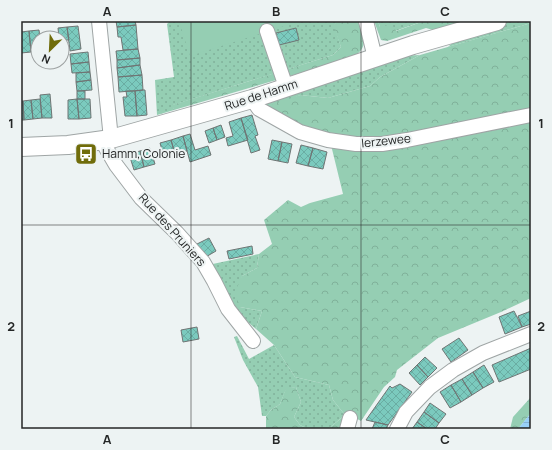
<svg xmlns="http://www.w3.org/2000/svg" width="552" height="450" font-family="Manrope,sans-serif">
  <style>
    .grass { fill: url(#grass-dots) }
    .forest { fill: url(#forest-crowns) }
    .pitch { fill: #95ceb3 }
    .water { fill: url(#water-rules) }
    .building { fill: url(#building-cross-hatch); stroke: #6f7574 }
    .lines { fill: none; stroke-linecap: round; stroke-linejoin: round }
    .minor-casing { stroke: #9fa5a5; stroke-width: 16 }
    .major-casing { stroke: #9fa5a5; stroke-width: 20 }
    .minor { stroke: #fff; stroke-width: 14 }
    .major { stroke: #fff; stroke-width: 18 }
    .grid { fill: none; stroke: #242626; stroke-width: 1; stroke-opacity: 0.55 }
    .labels { text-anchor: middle; stroke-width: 4; stroke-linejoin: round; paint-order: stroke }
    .street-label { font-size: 12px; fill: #242626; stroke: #edf3f3 }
    .poi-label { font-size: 12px; fill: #242626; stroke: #edf3f3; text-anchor: start }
    .neatline { fill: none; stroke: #242626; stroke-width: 1.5 }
    .grid-label { font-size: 13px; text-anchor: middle; font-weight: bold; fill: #242626 }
  </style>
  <defs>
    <pattern id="grass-dots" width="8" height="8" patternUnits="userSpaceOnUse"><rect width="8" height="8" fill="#95ceb3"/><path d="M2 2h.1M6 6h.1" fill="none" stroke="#80b19a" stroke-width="1.8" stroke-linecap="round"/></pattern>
    <pattern id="forest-crowns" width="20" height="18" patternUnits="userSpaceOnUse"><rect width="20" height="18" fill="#95ceb3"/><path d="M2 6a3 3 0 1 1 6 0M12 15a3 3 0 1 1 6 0" fill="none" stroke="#80b19a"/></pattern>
    <pattern id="water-rules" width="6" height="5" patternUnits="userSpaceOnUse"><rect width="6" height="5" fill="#98d0f8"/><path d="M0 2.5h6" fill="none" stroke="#83b2d4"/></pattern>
    <pattern id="building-cross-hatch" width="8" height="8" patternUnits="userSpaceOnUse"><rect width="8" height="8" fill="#7bcabe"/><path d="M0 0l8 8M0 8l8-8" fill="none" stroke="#6aada3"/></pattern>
  </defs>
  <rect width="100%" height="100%" fill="#edf3f3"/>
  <path class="grass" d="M170,21H339L334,25L341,47L333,55L173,105L174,110L157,115L155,80L174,77L167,24Z
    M378,21H424L395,31L380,27Z
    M464,21H531V23L448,47L466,30Z
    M420,55L380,77L370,86L328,98L300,95L270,110L266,104V101L400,56Z
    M259,254L257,268L242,276L240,307L262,311L256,329L231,308L208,265Z
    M237,336L249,359L274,345L295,377L329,385L333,400L345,415L328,429H308L300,425L294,417L301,402L296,387L286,389L280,404L271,410L266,416H262L258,387L243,360L234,337Z"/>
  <path class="forest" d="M339,21H359C365,41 369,50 348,59L174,110L172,105L333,55L341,47L333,25Z
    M374,21H378L380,27L388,25L394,27L396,31L424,21H464L465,24L440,32L426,28L387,41L381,40Z
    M531,23V298L501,312L438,338L397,370L395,377L384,387L361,421L350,415L345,429H328L345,415L333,400L329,385L295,377L274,345L256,329L262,311L240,307L234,294L242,276L257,268L259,254L272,244L264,220L288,200L301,207L310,203L343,194L331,145L270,110L269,106L300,95L328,98L370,86L380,77L420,55Z
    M296,387L301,402L294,417L300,425L308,429H266V416L271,410L280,404L286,388Z
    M531,397V413L518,429H510L513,417Z"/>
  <path class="pitch" d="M179,21H300L190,56Z"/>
  <path class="water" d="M531,413V429H518Z"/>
  <path class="building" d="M116,21H135L136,25L117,27Z
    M136,25L138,49L123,50L121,37H118L117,27Z
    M78,26L81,49L70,51L67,27Z
    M67,27L69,40H62V38H59L58,28Z
    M296,28L299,40L279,45L276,33Z
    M39,30L40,38H38V51L31,52L29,31Z
    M29,31L31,52L21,53V32Z
    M138,49L140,58L117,60L116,51Z
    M88,52L89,62L71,64L70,54Z
    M140,58V65L117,68V60Z
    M89,62L90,72L72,73L71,64Z
    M140,65L142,75L118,77L117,68Z
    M90,72L91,80L76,82V73Z
    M142,75L143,90L119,92L118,77Z
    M91,80L92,90L77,91L76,82Z
    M143,90H145L147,115L137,116L135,91Z
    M77,91H85V99H77Z
    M126,91H135L137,116H125L123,97H127Z
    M50,94L52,118H42L40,95Z
    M40,99L42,118L33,119L31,100Z
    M77,99H90L91,118L79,119Z
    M77,99L79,119H68V100Z
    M31,100L33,119L24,120L23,101Z
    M21,101H23L24,120H21Z
    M252,115L258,135L255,136L260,150L251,153L241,118Z
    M241,118L248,140L228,146L226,138L233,136L229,122Z
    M221,125L225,137L217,140L213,128Z
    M213,128L217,140L209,143L205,131Z
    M190,134L195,150L208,146L211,155L190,162L183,136Z
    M183,136L187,151L175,154L171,140Z
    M171,140L175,154L164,157L160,143Z
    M272,140L282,142L278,161L268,159Z
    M282,142L292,144L288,163L278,161Z
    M301,145L313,148L308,166L296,163Z
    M150,148L155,164L144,167L140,151Z
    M313,148L327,152L323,169L308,166Z
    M140,151L144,167L134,170L129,154Z
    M209,238L216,251L204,258L197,244Z
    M252,246L253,254L229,259L227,251Z
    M514,311L522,327L505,334L499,317Z
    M531,311V324L522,327L518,316Z
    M197,327L199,339L183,342L181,330Z
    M459,338L468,350L451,362L442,349Z
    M531,348V369L499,382L492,365Z
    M425,357L437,368L428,377L417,365Z
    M417,365L428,377L420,385L409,373Z
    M484,365L494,382L483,388L473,372Z
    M473,372L483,388L472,395L462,379Z
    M462,379L472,395L461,402L451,385Z
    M400,384L412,392L388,425L366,420L390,386L392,388Z
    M451,385L461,402L450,408L440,392Z
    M430,403L446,414L439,423L424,412Z
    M424,412L439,423L435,429H427L417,422Z
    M375,422L388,425L386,429H372Z
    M417,422L427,429H412Z"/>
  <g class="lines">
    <g class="minor-casing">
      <path id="minor" d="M99,21L111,139
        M366,21L375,58
        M267,31L286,87
        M252,99L259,109L300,132L328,140L356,144H382L407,140L531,115
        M102,141L116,165L141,198L177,233L203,262L214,281L228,309L253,341
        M347,429L350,418
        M397,429L406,412L430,387L453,370L483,353L531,334"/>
    </g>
    <g class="major-casing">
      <path id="major" d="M21,147L68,145L111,139L252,99L413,45L497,21"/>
    </g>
    <use href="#minor" class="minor"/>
    <use href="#major" class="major"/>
  </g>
  <path class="grid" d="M191,21V429M361,21V429M21,225H531"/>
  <defs>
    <g id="bus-square" transform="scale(1.15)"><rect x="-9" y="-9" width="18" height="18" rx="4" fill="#706c0a" stroke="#edf3f3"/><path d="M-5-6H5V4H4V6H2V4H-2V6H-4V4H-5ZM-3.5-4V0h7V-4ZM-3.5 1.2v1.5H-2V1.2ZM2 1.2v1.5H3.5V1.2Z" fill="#fff"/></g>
  </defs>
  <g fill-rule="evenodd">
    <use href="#bus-square" x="86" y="154"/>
  </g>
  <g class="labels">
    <g class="street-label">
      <text transform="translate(261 95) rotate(-18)" y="4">Rue de Hamm</text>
      <text transform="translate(386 141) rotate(-6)" y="4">Ierzewee</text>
      <text transform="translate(172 230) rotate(48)" y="4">Rue des Pruniers</text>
    </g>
    <g class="poi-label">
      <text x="102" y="158">Hamm, Colonie</text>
    </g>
  </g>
  <rect width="552" height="450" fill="none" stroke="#edf3f3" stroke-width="44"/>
  <g transform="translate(50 50) rotate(204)"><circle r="19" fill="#edf3f3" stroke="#9da1a1"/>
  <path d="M0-3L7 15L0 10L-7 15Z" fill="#706c0a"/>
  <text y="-6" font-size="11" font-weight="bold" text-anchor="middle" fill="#242626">N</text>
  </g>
  <rect x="22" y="22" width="508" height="406" class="neatline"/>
  <g class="grid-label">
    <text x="107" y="16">A</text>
    <text x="276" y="16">B</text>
    <text x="445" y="16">C</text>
    <text x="11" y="128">1</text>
    <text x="541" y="128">1</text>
    <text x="11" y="331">2</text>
    <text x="541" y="331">2</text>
    <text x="107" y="444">A</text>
    <text x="276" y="444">B</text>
    <text x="445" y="444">C</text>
  </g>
</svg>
